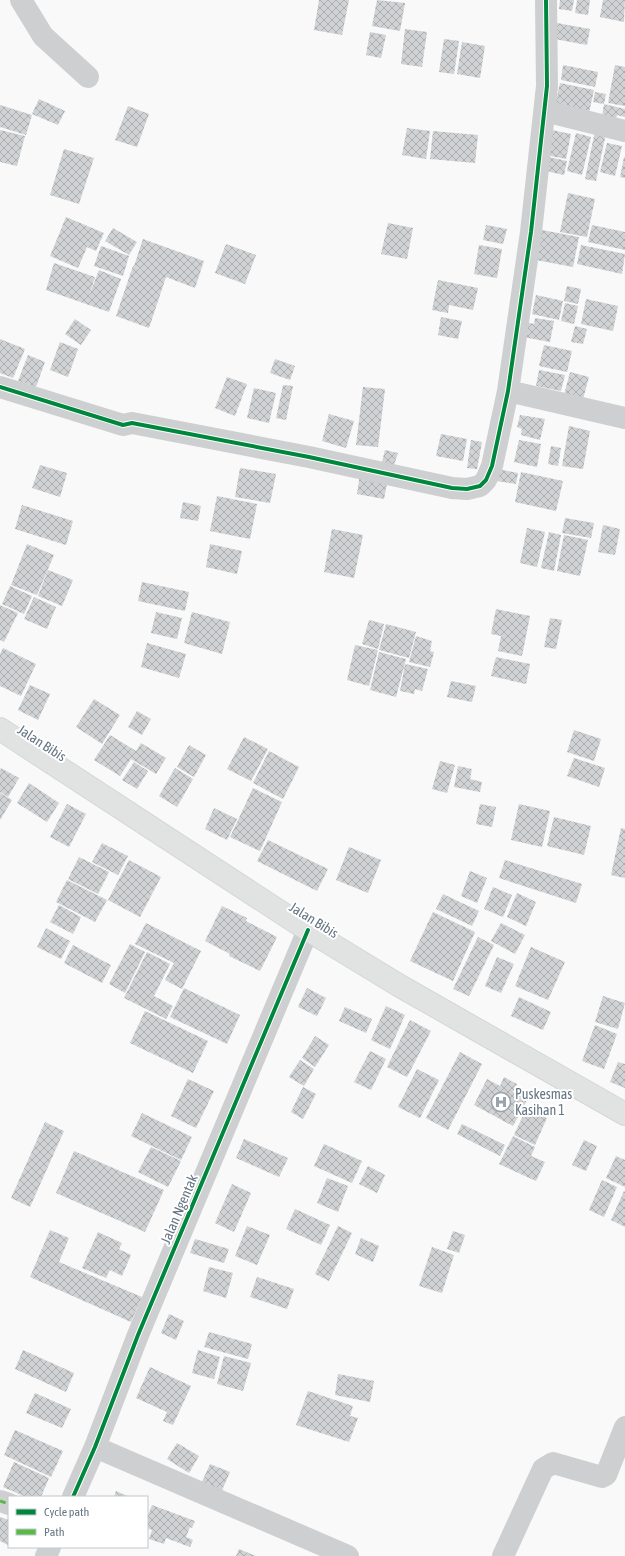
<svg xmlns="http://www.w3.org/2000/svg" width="625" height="1556" font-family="'Asap Condensed',sans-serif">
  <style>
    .building { fill: url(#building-cross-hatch) }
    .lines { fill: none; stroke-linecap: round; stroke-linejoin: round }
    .major-casing { stroke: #d5d6d7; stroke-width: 24 }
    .minor { stroke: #cecfd0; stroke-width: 22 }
    .major { stroke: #e1e2e2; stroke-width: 22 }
    .quiet { stroke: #58b947; stroke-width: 3; stroke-dasharray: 6 3; stroke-linecap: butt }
    .cycleway-casing { stroke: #fff; stroke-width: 6 }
    .cycleway { stroke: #00873e; stroke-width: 4 }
    .labels { text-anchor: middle; stroke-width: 4; stroke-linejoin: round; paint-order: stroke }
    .street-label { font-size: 14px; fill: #657683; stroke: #fff }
    .poi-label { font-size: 14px; fill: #657683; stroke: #fff; text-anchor: start }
  </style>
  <defs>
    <pattern id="building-cross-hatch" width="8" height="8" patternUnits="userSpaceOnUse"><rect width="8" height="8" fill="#d0d2d3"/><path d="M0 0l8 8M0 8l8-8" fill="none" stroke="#acafb1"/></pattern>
  </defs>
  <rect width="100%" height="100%" fill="#f9f9f9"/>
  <path class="building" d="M319,0H349L342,35L314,30Z
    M377,0L405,3L400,31L372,26Z
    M560,0H574L572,11L559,9Z
    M577,0H590L588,15L575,13Z
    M603,0H625L624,22L600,17Z
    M557,23L590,29L587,45L549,38Z
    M405,29L427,32L422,67L401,64Z
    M370,32L386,35L381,58L366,55Z
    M444,39L459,41L454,74L439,72Z
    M462,42L485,46L480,78L457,74Z
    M563,65L598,72L595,87L561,80Z
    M615,65L625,67V106L608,103Z
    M560,83L594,90L589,113L555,106Z
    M595,92L606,94L604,104L593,102Z
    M39,99L65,111L58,125L32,114Z
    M604,104L625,109V117L617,115L616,120L602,117Z
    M0,105L32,115L26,135L0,127Z
    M128,106L149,114L137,147L115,140Z
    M407,128L430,131L426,159L402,155Z
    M0,130L25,136L17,166L0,162Z
    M552,130L571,134L566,159L546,155Z
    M433,131L478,135L475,163L430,159Z
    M595,131L606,133L596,181L585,179Z
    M576,133L591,137L582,175L567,171Z
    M607,143L622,146L615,176L600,172Z
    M64,149L94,158L79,204L50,195Z
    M544,156L567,161L564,175L541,170Z
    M624,157H625V178L620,177Z
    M568,193L595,199L587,237L560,232Z
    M66,217L104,233L96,251L87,247L78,268L50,256Z
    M388,223L413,228L407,259L381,254Z
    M486,225L507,229L503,244L483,240Z
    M592,225L625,232V250L588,242Z
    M113,228L137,242L129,255L105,241Z
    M542,230L579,237L573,267L536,260Z
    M143,239L204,261L195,288L166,277L149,328L116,316L133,266L146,271L134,266Z
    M226,244L256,255L245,284L215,273Z
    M479,245L502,249L497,278L474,274Z
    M581,245L625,254L622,274L577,264Z
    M101,246L129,256L123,276L94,266Z
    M54,263L95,277L89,296L99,270L121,279L109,312L46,290Z
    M438,280L478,288L473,310L449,305L448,313L432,310Z
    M567,286L581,289L578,304L564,301Z
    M536,295L563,301L559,320L532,314Z
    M586,299L618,306L613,331L581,324Z
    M565,303L578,306L574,324L561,321Z
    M441,317L462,321L458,339L438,335Z
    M535,318L554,321L550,342L517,336L520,321L534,324Z
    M75,319L91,330L81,345L65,334Z
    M575,326L587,329L583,344L571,342Z
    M0,339L25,349L13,378L0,373Z
    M60,342L78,349L68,377L50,370Z
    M544,345L572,351L567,372L539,366Z
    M28,355L45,362L36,387L18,381Z
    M275,359L295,366L290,380L270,373Z
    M539,370L565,375L561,391L536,386Z
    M570,372L589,377L583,399L564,395Z
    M227,377L247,384L235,416L215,408Z
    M283,385L293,386L286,420L276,418Z
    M363,387L385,389L378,447L356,445Z
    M254,388L276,393L269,423L247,418Z
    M329,414L354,421L346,448L322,441Z
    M520,415L545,419L540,440L521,435L522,429L517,427Z
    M569,426L590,431L583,469L562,466Z
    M441,434L467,439L463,461L436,456Z
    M471,440L482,442L477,469L467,468Z
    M519,440L541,444L537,467L514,462Z
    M551,446L561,448L558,466L548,464Z
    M385,450L398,453L394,465L382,462Z
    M40,465L67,473L60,497L32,488Z
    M240,468L276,474L270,503L235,497Z
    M498,469L518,473L516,484L496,481Z
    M521,472L563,481L556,511L515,502Z
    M360,474L388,479L384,499L357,494Z
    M217,496L257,504L250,539L210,531Z
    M183,502L201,506L198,521L180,518Z
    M22,505L73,521L66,545L15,529Z
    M565,518L594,523L591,538L562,533Z
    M603,525L620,529L615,555L598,552Z
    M527,528L545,532L537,567L520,563Z
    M332,529L363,535L354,578L324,572Z
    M549,532L561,535L554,571L541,568Z
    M564,535L588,540L580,576L557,571Z
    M27,544L54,555L37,595L11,585Z
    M210,544L242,551L237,574L206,567Z
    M48,570L73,580L62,606L38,596Z
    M142,582L189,592L185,611L138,601Z
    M10,586L32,596L24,614L2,604Z
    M34,597L56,607L47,629L24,619Z
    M0,605L18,613L4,642L0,640Z
    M496,609L530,616L522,656L498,651L501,636L491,634Z
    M156,612L182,618L177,639L151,633Z
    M192,612L230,622L222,654L184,643Z
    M550,618L562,620L556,649L544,647Z
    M369,620L384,624L378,649L362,644Z
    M386,624L416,632L409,658L379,650Z
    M416,636L432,641L430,651L434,652L430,667L409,662Z
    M147,643L186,654L179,678L141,667Z
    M355,645L378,650L369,686L347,680Z
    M3,648L36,664L21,696L0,686V654Z
    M379,652L406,659L396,697L370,690Z
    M496,657L530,664L526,684L491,676Z
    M405,664L428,669L422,691L415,689L414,694L400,691Z
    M451,681L476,686L472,702L447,697Z
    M30,685L50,694L38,720L18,710Z
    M94,699L120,715L102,744L76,727Z
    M137,711L151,719L142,735L128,727Z
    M574,730L601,739L594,761L567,752Z
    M110,735L136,751L141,743L166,758L156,774L131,759L120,776L94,760Z
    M244,737L268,749L251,781L227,769Z
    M189,745L206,755L194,777L177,767Z
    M269,751L299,767L283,799L253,783Z
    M574,758L605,768L599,787L567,776Z
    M440,761L455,765L447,793L432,789Z
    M134,762L148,771L137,789L122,780Z
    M458,766L472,769L470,779L482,782L480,792L454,787Z
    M1,768L19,778L8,797L0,792V770Z
    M175,768L193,779L177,807L159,796Z
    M29,783L59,803L47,822L17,803Z
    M253,788L282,802L260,851L230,837Z
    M0,793L12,800L0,820Z
    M67,804L86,814L69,847L50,837Z
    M480,804L496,807L492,827L476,824Z
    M519,804L550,811L542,847L511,840Z
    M214,808L237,819L227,840L205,829Z
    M554,817L591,826L584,855L547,846Z
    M621,828L625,829V878L611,875Z
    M268,840L328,869L317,891L257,861Z
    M102,843L128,856L118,875L92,862Z
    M349,847L381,860L368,893L336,880Z
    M79,857L109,872L98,894L68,879Z
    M129,860L161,877L140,917L108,900Z
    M505,860L582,884L576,903L499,878Z
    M470,871L487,878L477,903L461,896Z
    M67,880L107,900L95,922L56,902Z
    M493,887L512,895L503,917L484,909Z
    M517,893L536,902L526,926L507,917Z
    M443,894L479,911L472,926L436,909Z
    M59,905L81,917L73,934L50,922Z
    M222,906L247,918L246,921L277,937L260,971L229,956L230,954L205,941Z
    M433,912L475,932L453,981L410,961Z
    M146,923L201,951L182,989L165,980L174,963L135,944Z
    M501,923L525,935L515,954L491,941Z
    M46,928L70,941L61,959L37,947Z
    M478,937L494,945L469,996L453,989Z
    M130,944L145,952L125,993L109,984Z
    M73,945L111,965L102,983L64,963Z
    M531,947L565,962L548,1000L515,986Z
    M147,952L170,964L154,996L173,1006L166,1019L124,998Z
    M497,957L514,964L501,993L485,986Z
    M184,988L240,1015L227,1044L170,1017Z
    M307,988L326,998L317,1016L298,1007Z
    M603,996L625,1003L618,1029L595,1022Z
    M519,997L551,1012L543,1030L511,1016Z
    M386,1006L405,1015L390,1049L371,1040Z
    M345,1007L372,1019L366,1033L339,1021Z
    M145,1011L208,1041L193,1073L130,1043Z
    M410,1020L431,1031L407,1077L387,1067Z
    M595,1025L617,1034L604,1069L582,1061Z
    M315,1036L329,1045L315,1067L302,1058Z
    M370,1051L386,1059L371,1090L354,1082Z
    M460,1052L482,1064L448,1130L426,1118Z
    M300,1060L314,1069L304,1086L289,1077Z
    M618,1062L625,1064V1088L610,1082Z
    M417,1069L439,1080L420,1118L398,1107Z
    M504,1077L517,1084L513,1092L527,1100L513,1126L474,1105L487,1079L500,1086Z
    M188,1079L214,1091L196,1128L171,1116Z
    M303,1087L316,1094L303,1119L291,1112Z
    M526,1109L547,1118L535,1145L514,1135Z
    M142,1113L192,1137L181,1160L131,1136Z
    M45,1122L64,1131L30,1207L11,1198Z
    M462,1124L505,1145L500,1156L457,1134Z
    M513,1136L535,1147L531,1156L545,1162L536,1181L499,1164Z
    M244,1139L288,1158L279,1177L236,1158Z
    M584,1140L597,1146L586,1171L572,1165Z
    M324,1144L362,1161L352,1183L314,1166Z
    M151,1147L181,1161L168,1187L138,1172Z
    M74,1151L164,1190L145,1232L56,1193Z
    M616,1156L625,1160V1187L606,1178Z
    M368,1166L385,1175L377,1193L359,1184Z
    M327,1178L348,1186L338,1212L317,1203Z
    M602,1180L617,1187L604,1217L589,1210Z
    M232,1184L251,1193L234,1232L215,1223Z
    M624,1191L625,1192V1227L611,1220Z
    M295,1209L330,1225L321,1245L286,1229Z
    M247,1226L270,1235L257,1265L235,1256Z
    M338,1226L352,1233L329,1281L315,1274Z
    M50,1230L69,1238L59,1262L142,1297L131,1322L30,1277Z
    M453,1231L465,1235L459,1253L447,1249Z
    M98,1232L122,1243L119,1249L131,1255L122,1276L110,1270L106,1278L82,1268Z
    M361,1238L379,1246L373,1262L355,1254Z
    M195,1239L229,1249L224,1263L190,1253Z
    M432,1247L454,1255L442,1293L419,1286Z
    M209,1267L233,1273L226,1298L203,1291Z
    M257,1277L294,1289L287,1309L250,1297Z
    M169,1314L184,1321L176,1340L161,1333Z
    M209,1332L252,1344L248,1359L204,1347Z
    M23,1350L74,1373L66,1392L15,1369Z
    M198,1350L220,1357L214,1379L192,1373Z
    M224,1356L251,1363L243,1391L217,1384Z
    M150,1367L191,1386L173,1425L163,1421L167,1412L136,1398Z
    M338,1374L374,1381L370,1402L335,1395Z
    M308,1391L353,1406L350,1416L358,1418L349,1442L296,1425Z
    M35,1393L71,1409L62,1428L26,1413Z
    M15,1430L63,1451L51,1477L4,1455Z
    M177,1443L199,1456L189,1473L167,1459Z
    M14,1462L49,1478L41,1497H26L3,1487Z
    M210,1464L230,1472L220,1495L200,1486Z
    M116,1491L130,1497H114Z
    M152,1505L195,1521L192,1528L190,1527L186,1537L193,1540L190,1547L166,1538L164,1544L149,1539L152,1530L147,1528V1518Z
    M0,1517L9,1520L8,1545L0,1541Z
    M239,1549L256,1556H236Z"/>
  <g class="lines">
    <g class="major-casing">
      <path id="major" d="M0,729L308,930L400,986L625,1114"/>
    </g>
    <path class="minor" d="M21,0L43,36L88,77
      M545,111L625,131
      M0,387L123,425L132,423L309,457L452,488L467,489L480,486L486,480L492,466L508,391L531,232L547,86L546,0
      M508,391L625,418
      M95,1447L348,1556
      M73,1497L95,1447L138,1335L308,930
      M0,1501L9,1504
      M46,1556L50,1547
      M503,1556L543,1469L553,1463L602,1477L606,1475L625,1427"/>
    <use href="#major" class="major"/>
    <path class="quiet" d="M0,1501L9,1504"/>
    <g class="cycleway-casing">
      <path id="cycleway" d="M0,387L123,425L132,423L309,457L452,488L467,489L480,486L486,480L492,466L508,391L531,232L547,86L546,0
        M73,1497L95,1447L138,1335L308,930"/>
    </g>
    <use href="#cycleway" class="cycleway"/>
  </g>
  <defs>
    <g id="hospital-ring" transform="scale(1)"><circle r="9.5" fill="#fff" stroke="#99a4ac" stroke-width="1.5"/><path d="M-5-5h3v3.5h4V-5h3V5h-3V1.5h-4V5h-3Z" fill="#99a4ac"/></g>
  </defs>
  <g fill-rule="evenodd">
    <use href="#hospital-ring" x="501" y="1102"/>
  </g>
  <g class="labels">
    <g class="street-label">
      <text transform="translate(42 743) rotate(33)" y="5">Jalan Bibis</text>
      <text transform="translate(314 920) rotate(32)" y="5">Jalan Bibis</text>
      <text transform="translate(179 1209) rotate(-67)" y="5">Jalan Ngentak</text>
    </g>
    <g class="poi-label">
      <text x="515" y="1099">Puskesmas<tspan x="515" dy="16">Kasihan 1</tspan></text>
    </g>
  </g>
  <rect x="8" y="1496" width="140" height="52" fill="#ffffff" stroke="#c1c8cd"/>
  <rect x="16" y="1509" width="20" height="6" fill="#00873e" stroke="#c1c8cd"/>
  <text x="44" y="1516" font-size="12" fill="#657683">Cycle path</text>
  <rect x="16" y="1529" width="20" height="6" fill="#58b947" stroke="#c1c8cd"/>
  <text x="44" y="1536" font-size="12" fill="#657683">Path</text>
</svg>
